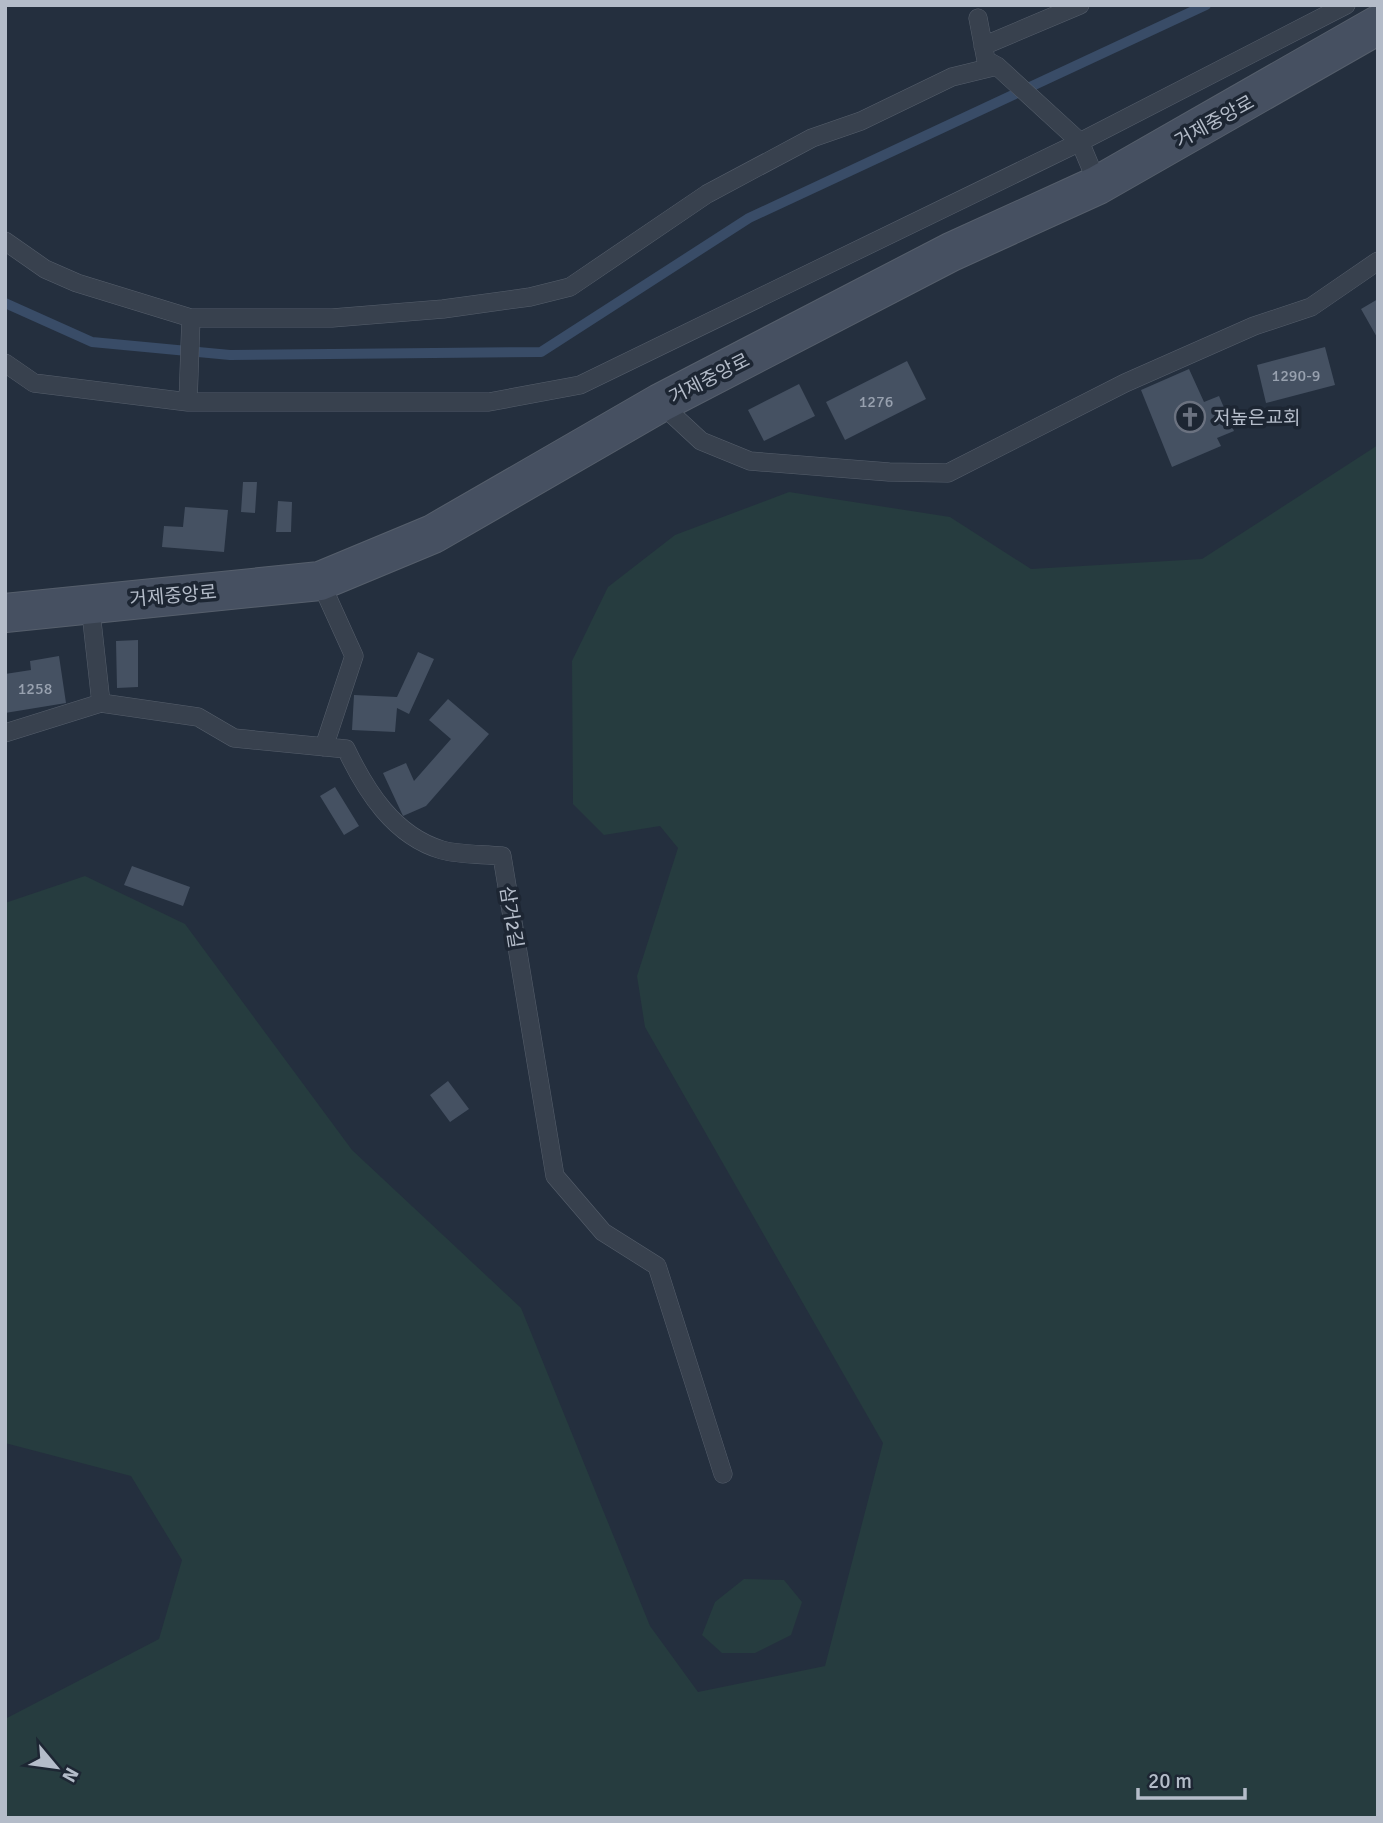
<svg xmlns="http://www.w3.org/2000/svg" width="1383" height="1823" font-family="Signika,'Noto Sans KR',sans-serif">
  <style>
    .green { fill: #263c3f }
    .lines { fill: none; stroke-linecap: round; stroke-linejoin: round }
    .stream { stroke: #394c67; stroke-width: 10 }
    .building { fill: #455162 }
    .service-casing { stroke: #565f6c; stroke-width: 19 }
    .secondary-casing { stroke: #565f6c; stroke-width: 40 }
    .service { stroke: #38414e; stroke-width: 18 }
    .secondary { stroke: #465061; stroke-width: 38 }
    .labels { text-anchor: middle; stroke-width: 7; stroke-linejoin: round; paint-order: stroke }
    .number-label { font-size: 16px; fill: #98a1af }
    .street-label { font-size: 19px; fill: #b4bcc9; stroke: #1d2633 }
    .poi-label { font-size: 19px; fill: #b4bcc9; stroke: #1d2633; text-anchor: start }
  </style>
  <rect width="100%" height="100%" fill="#242f3e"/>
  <path class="green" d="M1378,445V1818H5V1719L159,1639L182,1560L131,1476L5,1443V903L85,876L185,924L352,1150L521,1308L650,1626L698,1692L825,1666L883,1443L645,1027L637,976L678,848L660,826L604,835L573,804L572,661L608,587L675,535L789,492L950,517L1031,569L1202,559Z
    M744,1579L784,1580L802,1602L791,1635L755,1653H722L702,1635L715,1602Z"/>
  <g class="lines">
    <path class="stream" d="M5,303L92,342L230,355L541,352L749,218L1206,5"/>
  </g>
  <path class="building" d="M1378,299V339L1361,309Z
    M1325,347L1335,385L1266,403L1257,365Z
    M907,361L926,399L845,440L826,402Z
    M1189,369L1204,402L1219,396L1234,431L1217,438L1221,446L1172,467L1141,390Z
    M799,384L815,416L764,441L748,410Z
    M243,482H257L255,513L241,512Z
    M278,501L292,502L291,532H276Z
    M185,507L228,510L224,552L162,547L164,526L183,527Z
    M138,640V687L117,688L116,641Z
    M418,652L434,659L409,714L397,708L395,732L352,730L354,695L397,697Z
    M59,656L66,703L5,713V674L31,670L30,661Z
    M448,699L489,734L426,806L403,816L383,773L406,763L414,781L451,739L429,720Z
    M335,787L359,826L344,835L320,796Z
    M132,866L190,887L183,906L124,885Z
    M448,1081L469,1109L450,1122L430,1095Z"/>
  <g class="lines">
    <g class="service-casing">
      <path id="service" d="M978,18L986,60L997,66L1080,142L1098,185
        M983,46L1080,5
        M5,241L45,269L77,283L191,318H332L443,309L530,297L570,287L707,194L812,138L861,121L952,77L997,66
        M5,363L34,383L188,402H489L580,385L1080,142L1346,5
        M188,402L191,318
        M660,403L701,441L750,461L889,472L948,473L1125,383L1254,326L1311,307L1378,261
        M320,581L354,656L324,747
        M90,603L101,703
        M5,733L101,703L198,717L234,738L346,749C366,791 394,836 442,850C460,855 483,854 502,856L555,1176L603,1232L657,1266L723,1474"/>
    </g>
    <g class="secondary-casing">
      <path id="secondary" d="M5,613L320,581L433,534L660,403L951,252L1098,185L1378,25"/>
    </g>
    <use href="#service" class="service"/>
    <use href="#secondary" class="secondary"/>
  </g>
  <defs>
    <g id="church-ring" transform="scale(1.575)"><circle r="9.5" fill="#1d2633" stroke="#6b7280" stroke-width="1.5"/><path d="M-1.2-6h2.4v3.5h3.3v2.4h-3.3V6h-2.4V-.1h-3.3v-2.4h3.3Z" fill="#6b7280"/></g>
  </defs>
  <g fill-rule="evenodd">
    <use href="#church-ring" x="1190" y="417"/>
  </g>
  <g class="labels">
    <g class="number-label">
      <text x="1296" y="381">1290-9</text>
      <text x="876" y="407">1276</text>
      <text x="35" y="694">1258</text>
    </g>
    <g class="street-label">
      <text transform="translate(1214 121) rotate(-29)" y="7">거제중앙로</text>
      <text transform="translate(709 378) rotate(-27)" y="7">거제중앙로</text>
      <text transform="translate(173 595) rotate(-5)" y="7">거제중앙로</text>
      <text transform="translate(512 917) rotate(81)" y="7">삼거2길</text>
    </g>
    <g class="poi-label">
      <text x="1213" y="424">저높은교회</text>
    </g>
  </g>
  <rect width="1383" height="1823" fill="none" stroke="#b4bcc9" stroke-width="14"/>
  <g transform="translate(56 1767) rotate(119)" stroke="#1d2633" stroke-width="5" paint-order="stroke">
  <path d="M0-5L12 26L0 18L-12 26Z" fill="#b4bcc9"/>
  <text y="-10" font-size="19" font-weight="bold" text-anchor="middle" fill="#b4bcc9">N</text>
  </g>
  <path d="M1138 1788v10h107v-10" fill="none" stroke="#b4bcc9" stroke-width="3.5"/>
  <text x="1148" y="1788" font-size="21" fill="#b4bcc9" stroke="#1d2633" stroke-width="5" paint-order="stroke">20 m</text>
</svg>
